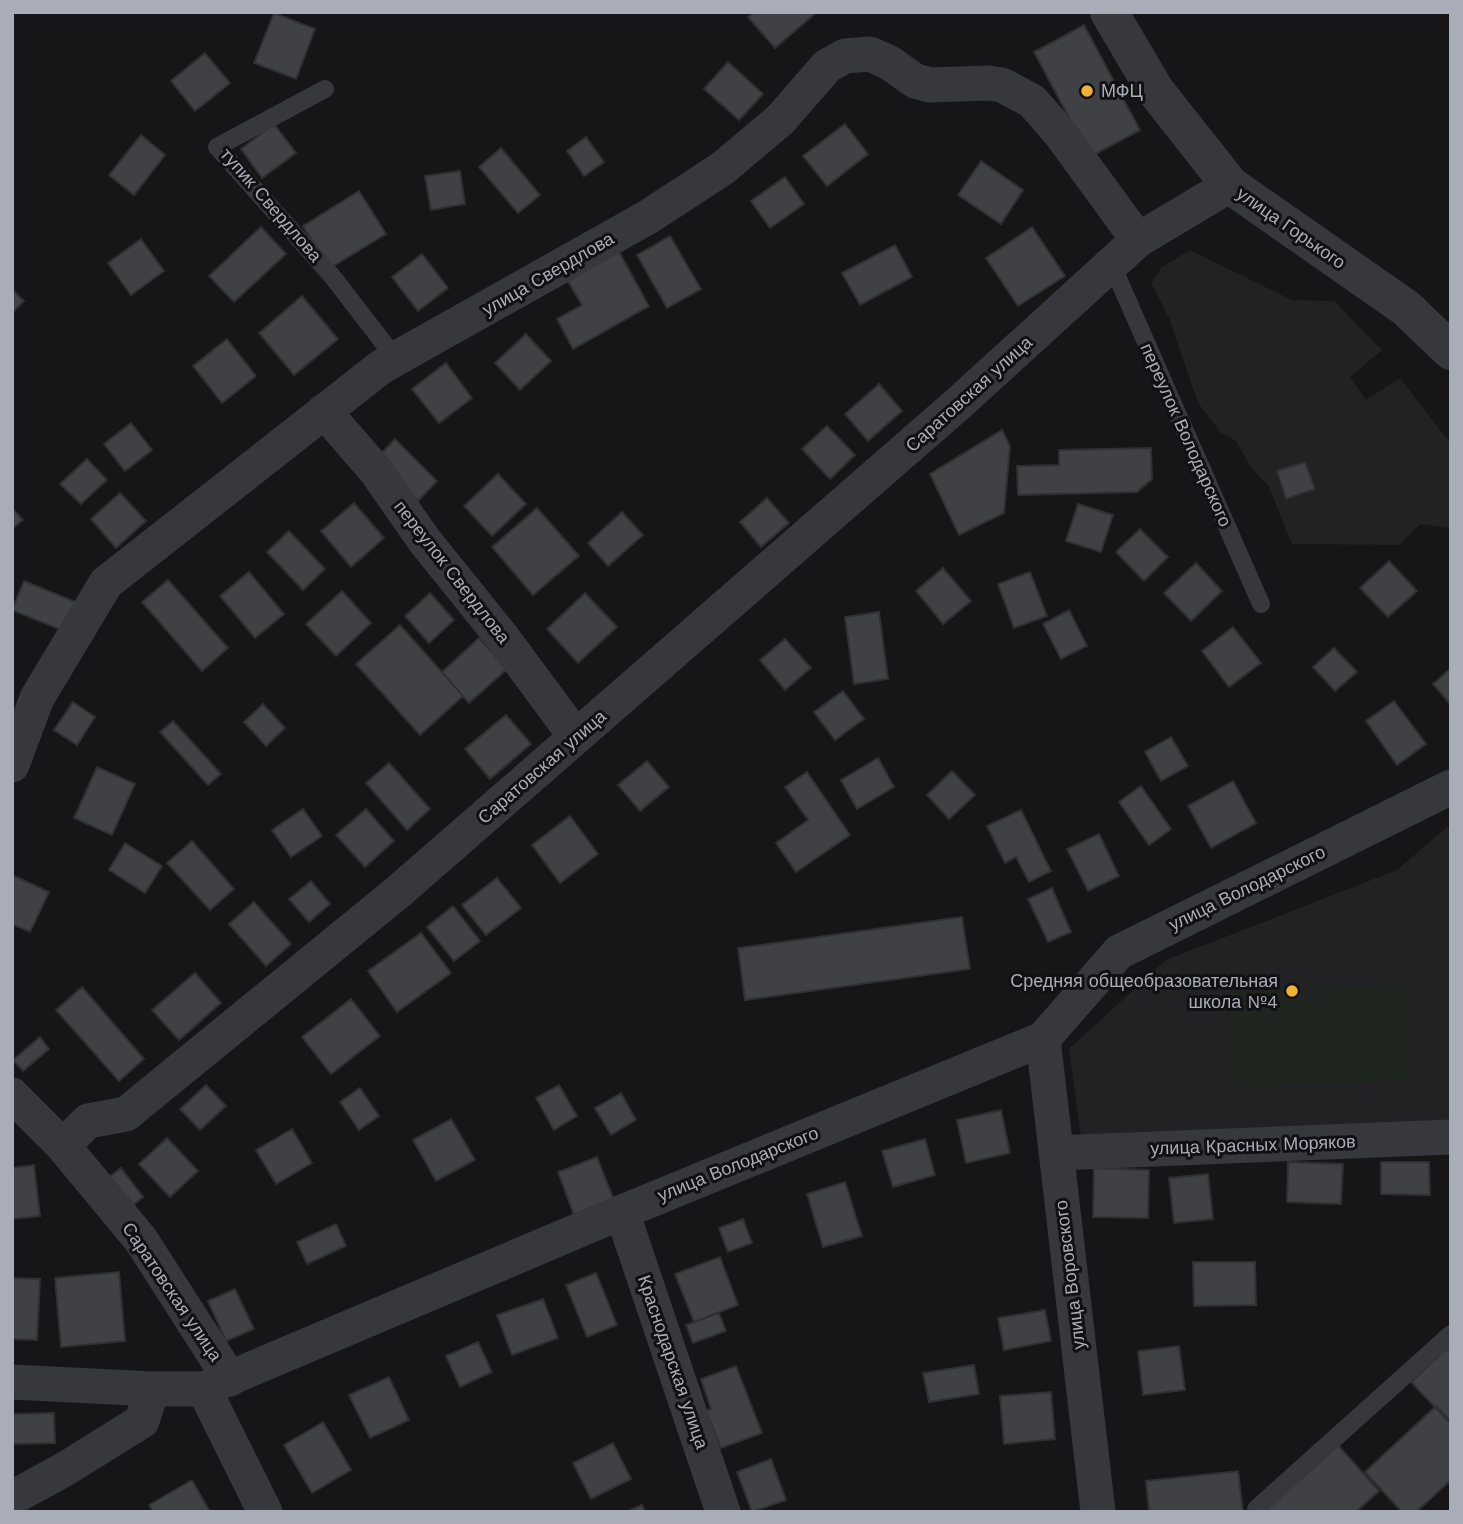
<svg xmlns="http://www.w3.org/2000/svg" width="1463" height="1524" font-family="'Work Sans',sans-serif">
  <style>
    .built { fill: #222225 }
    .green { fill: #1e261f }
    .building { fill: #404145; stroke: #303034; stroke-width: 2 }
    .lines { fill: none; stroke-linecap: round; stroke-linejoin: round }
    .service { stroke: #37383d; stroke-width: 18 }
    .minor { stroke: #37383d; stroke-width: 35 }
    .tertiary { stroke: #37383d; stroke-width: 38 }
    .poi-dot { fill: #f2b134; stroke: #111113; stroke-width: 2.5 }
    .labels { text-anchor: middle; stroke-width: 6; stroke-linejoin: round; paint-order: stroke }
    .poi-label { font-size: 18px; fill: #a8adb8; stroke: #111113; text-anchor: start }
    .street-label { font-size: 18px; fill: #a8adb8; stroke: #111113 }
  </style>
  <rect width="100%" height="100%" fill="#161618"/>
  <path class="built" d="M1190,250L1292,300L1334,301L1382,350L1350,377L1366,400L1400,378L1451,444V528L1421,524L1399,545L1292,544L1269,487L1250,466L1236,441L1221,433L1198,403L1169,318L1151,283L1161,268Z
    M1447,827L1451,830V1126L1081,1137L1069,1049L1166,960L1397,870Z"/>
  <path class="green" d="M1410,987L1412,1081L1233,1086L1230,992Z"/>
  <path class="building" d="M754,12H817L775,48L748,17Z
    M274,13L315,29L296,79L254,63Z
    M1084,25L1140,130L1090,157L1034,52Z
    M205,53L230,83L195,111L171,81Z
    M728,62L763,94L739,120L704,89Z
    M274,124L296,153L262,178L241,149Z
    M845,124L868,154L827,186L803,156Z
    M141,135L165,155L134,195L109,175Z
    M586,137L604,162L584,176L567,151Z
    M501,148L540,195L518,213L479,167Z
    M981,161L1023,190L1001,224L958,195Z
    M460,171L465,204L431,210L425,176Z
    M785,177L804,204L770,228L751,201Z
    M359,191L386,234L330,268L303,226Z
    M261,227L286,254L234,302L209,276Z
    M1032,227L1065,276L1018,306L986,258Z
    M670,236L701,289L667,308L637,255Z
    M141,239L164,271L131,295L108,263Z
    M895,245L912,277L860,305L842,273Z
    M618,250L649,306L573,349L557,319L582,305L566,278Z
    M422,254L448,288L418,311L392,277Z
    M12,289L24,301L12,313Z
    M302,296L338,339L294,375L259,333Z
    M526,334L551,361L520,390L495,363Z
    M227,339L256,376L222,403L193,366Z
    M446,363L472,398L439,423L412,389Z
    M879,384L902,411L868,441L845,414Z
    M131,423L152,450L125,471L104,444Z
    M827,426L855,455L830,479L802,449Z
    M1002,430L1010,446L1004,513L959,535L930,474Z
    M395,439L437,481L418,501L376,459Z
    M1151,448L1152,479L1137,492L1018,495L1017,466L1059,465V450Z
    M87,459L107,480L81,504L60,484Z
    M1305,462L1315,489L1286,499L1277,471Z
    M498,474L526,504L492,536L464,506Z
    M120,493L146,521L116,548L91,519Z
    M767,498L789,523L761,547L740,522Z
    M354,503L384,538L351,567L321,531Z
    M1078,504L1113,515L1101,552L1066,541Z
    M12,508L23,520L12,529Z
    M537,508L579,556L533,595L492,547Z
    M622,512L643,535L608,566L588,543Z
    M1140,529L1168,557L1144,581L1116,552Z
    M289,531L325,569L303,590L267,552Z
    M1389,561L1417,591L1388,617L1360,588Z
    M1196,563L1222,591L1191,621L1164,593Z
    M943,568L971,601L943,624L916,591Z
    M249,572L284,614L255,638L220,596Z
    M1030,572L1047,616L1014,628L998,584Z
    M168,580L228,648L202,671L142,602Z
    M24,581L83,605L71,634L12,610Z
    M342,591L371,623L336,656L306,624Z
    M430,593L454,620L429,643L405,616Z
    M585,593L617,627L578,663L547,629Z
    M1069,610L1087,646L1061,659L1043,624Z
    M879,612L888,679L854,684L845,617Z
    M400,625L463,696L420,735L356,664Z
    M1233,627L1261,663L1229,687L1202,651Z
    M479,638L507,669L469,703L442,672Z
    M785,639L811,668L785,690L760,660Z
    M1334,648L1357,672L1335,691L1313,667Z
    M1451,668V705L1433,684Z
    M843,691L864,719L835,740L814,712Z
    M1394,701L1426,744L1397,765L1366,721Z
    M73,702L95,717L77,745L54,730Z
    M263,704L285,728L266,746L244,722Z
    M506,715L531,744L490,779L465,749Z
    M173,721L221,774L208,785L160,732Z
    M1171,737L1188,766L1161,781L1145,752Z
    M878,758L894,787L857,809L841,780Z
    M647,761L669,787L640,811L618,785Z
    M389,763L430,809L407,830L366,783Z
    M97,767L135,784L112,835L74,818Z
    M952,771L975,795L949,819L927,795Z
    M807,772L850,835L796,872L776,843L808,820L785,787Z
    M1233,781L1256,823L1211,848L1188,806Z
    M1141,786L1171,829L1149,845L1119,802Z
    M303,809L322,836L291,857L272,830Z
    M366,809L394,841L365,867L336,835Z
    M1021,810L1051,871L1029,882L1016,857L1005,863L987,826Z
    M570,816L598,854L560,883L532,845Z
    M1099,834L1119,876L1088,891L1067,849Z
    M192,841L234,889L210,910L167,863Z
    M125,843L162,866L145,893L109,870Z
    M12,875L49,892L30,932L12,924Z
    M497,878L521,908L486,935L462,905Z
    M311,881L330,904L309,922L289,899Z
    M1052,888L1071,932L1048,942L1028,899Z
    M254,902L291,944L266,966L229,924Z
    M453,906L480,941L454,961L427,927Z
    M962,917L970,969L745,1000L738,948Z
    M421,933L451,973L397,1012L368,971Z
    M195,973L221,1003L179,1040L152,1010Z
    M82,987L144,1059L119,1081L56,1010Z
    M351,999L380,1036L331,1074L302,1037Z
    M40,1037L49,1049L23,1071L13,1060Z
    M206,1085L226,1106L200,1130L180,1109Z
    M559,1085L577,1116L554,1130L536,1098Z
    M360,1088L379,1116L359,1130L340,1102Z
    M621,1093L636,1120L611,1135L595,1108Z
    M1001,1110L1010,1153L966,1163L957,1120Z
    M451,1119L475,1160L436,1181L413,1140Z
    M292,1129L312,1163L276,1184L256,1150Z
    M167,1138L198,1171L170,1197L139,1164Z
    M925,1139L935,1175L893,1187L882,1151Z
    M597,1157L615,1203L575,1218L558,1172Z
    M1288,1162L1343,1164L1341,1204L1287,1202Z
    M1381,1162H1429L1430,1195L1381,1194Z
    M34,1165L40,1216L12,1219V1168Z
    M121,1168L143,1197L131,1207L108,1178Z
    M1094,1168L1149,1170L1148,1218L1093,1217Z
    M1208,1174L1213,1219L1174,1223L1169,1178Z
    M845,1182L862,1236L823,1247L807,1194Z
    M743,1219L752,1243L728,1252L719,1228Z
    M336,1224L346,1246L307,1264L297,1242Z
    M720,1257L738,1305L694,1322L675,1274Z
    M1193,1262H1255L1256,1305L1194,1306Z
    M119,1272L125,1341L61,1347L55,1278Z
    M596,1273L617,1325L587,1337L566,1285Z
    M12,1278L40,1279L37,1340L12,1339Z
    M235,1289L254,1329L226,1341L208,1301Z
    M543,1299L558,1338L512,1355L497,1315Z
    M1045,1310L1051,1341L1004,1350L998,1318Z
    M719,1313L726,1331L693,1343L686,1325Z
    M478,1342L492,1372L460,1387L446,1356Z
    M1451,1345V1424L1411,1382Z
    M1179,1346L1185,1390L1143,1395L1138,1351Z
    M974,1365L979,1394L929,1402L923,1373Z
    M736,1366L762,1433L721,1448L706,1411L711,1409L701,1379Z
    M389,1377L409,1420L370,1438L349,1395Z
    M1051,1392L1055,1439L1004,1444L1000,1396Z
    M1436,1406L1451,1422V1480L1416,1512H1402L1365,1472Z
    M54,1413L55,1443L13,1444L12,1414Z
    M323,1422L351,1470L312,1493L284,1445Z
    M613,1443L631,1479L591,1499L573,1463Z
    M1337,1444L1379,1491L1356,1512H1264Z
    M771,1459L786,1500L752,1512L737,1472Z
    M1238,1471L1243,1512H1149L1146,1481Z
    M192,1480L210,1512H153L149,1505Z
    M642,1505L645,1512H626Z"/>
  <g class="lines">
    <path class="service" d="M325,89L217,147L332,276L396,359
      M1112,265L1261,604
      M1256,1512V1509L1451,1334"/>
    <path class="minor" d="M324,411L376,471L424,540L502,637L576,737
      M12,765L37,698L106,583L381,367L648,217L723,168L780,120L827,66L845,56L870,54L890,63L915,81L930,85L988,83L1002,85L1032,101L1060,133L1138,240
      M1043,1039L1098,1512
      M12,1095L63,1146
      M1056,1153L1451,1137
      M622,1212L723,1512
      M230,1379L141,1240L63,1146L88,1121L126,1114L398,892L959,403L1138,240L1230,185
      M12,1382L152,1389
      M204,1389L265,1512
      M12,1498L65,1469L142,1421L152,1389H204L622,1212L1043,1039L1119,952L1451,787"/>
    <path class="tertiary" d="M1109,12L1155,90L1230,185L1406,308L1451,351"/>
  </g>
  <g class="poi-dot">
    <circle cx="1087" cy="91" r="7"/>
    <circle cx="1292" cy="991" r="7"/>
  </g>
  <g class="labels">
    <g class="poi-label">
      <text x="1101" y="97">МФЦ</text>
      <text x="1278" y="987" text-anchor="end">Средняя общеобразовательная<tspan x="1278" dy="21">школа №4</tspan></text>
    </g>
    <g class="street-label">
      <text transform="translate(271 205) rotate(49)" y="6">тупик Свердлова</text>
      <text transform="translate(1291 228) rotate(35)" y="6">улица Горького</text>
      <text transform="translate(548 274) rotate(-30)" y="6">улица Свердлова</text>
      <text transform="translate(969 394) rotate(-42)" y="6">Саратовская улица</text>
      <text transform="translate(1186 435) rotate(66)" y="6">переулок Володарского</text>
      <text transform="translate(452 572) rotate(52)" y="6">переулок Свердлова</text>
      <text transform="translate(542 767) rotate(-41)" y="6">Саратовская улица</text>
      <text transform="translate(1247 888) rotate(-26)" y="6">улица Володарского</text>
      <text transform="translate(1253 1145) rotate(-2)" y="6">улица Красных Моряков</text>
      <text transform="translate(738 1164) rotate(-22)" y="6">улица Володарского</text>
      <text transform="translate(1070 1275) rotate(-97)" y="6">улица Воровского</text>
      <text transform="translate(172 1292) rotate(56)" y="6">Саратовская улица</text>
      <text transform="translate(673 1362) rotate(71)" y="6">Краснодарская улица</text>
    </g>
  </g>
  <rect width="1463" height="1524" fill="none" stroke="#a8adb8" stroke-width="28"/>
</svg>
